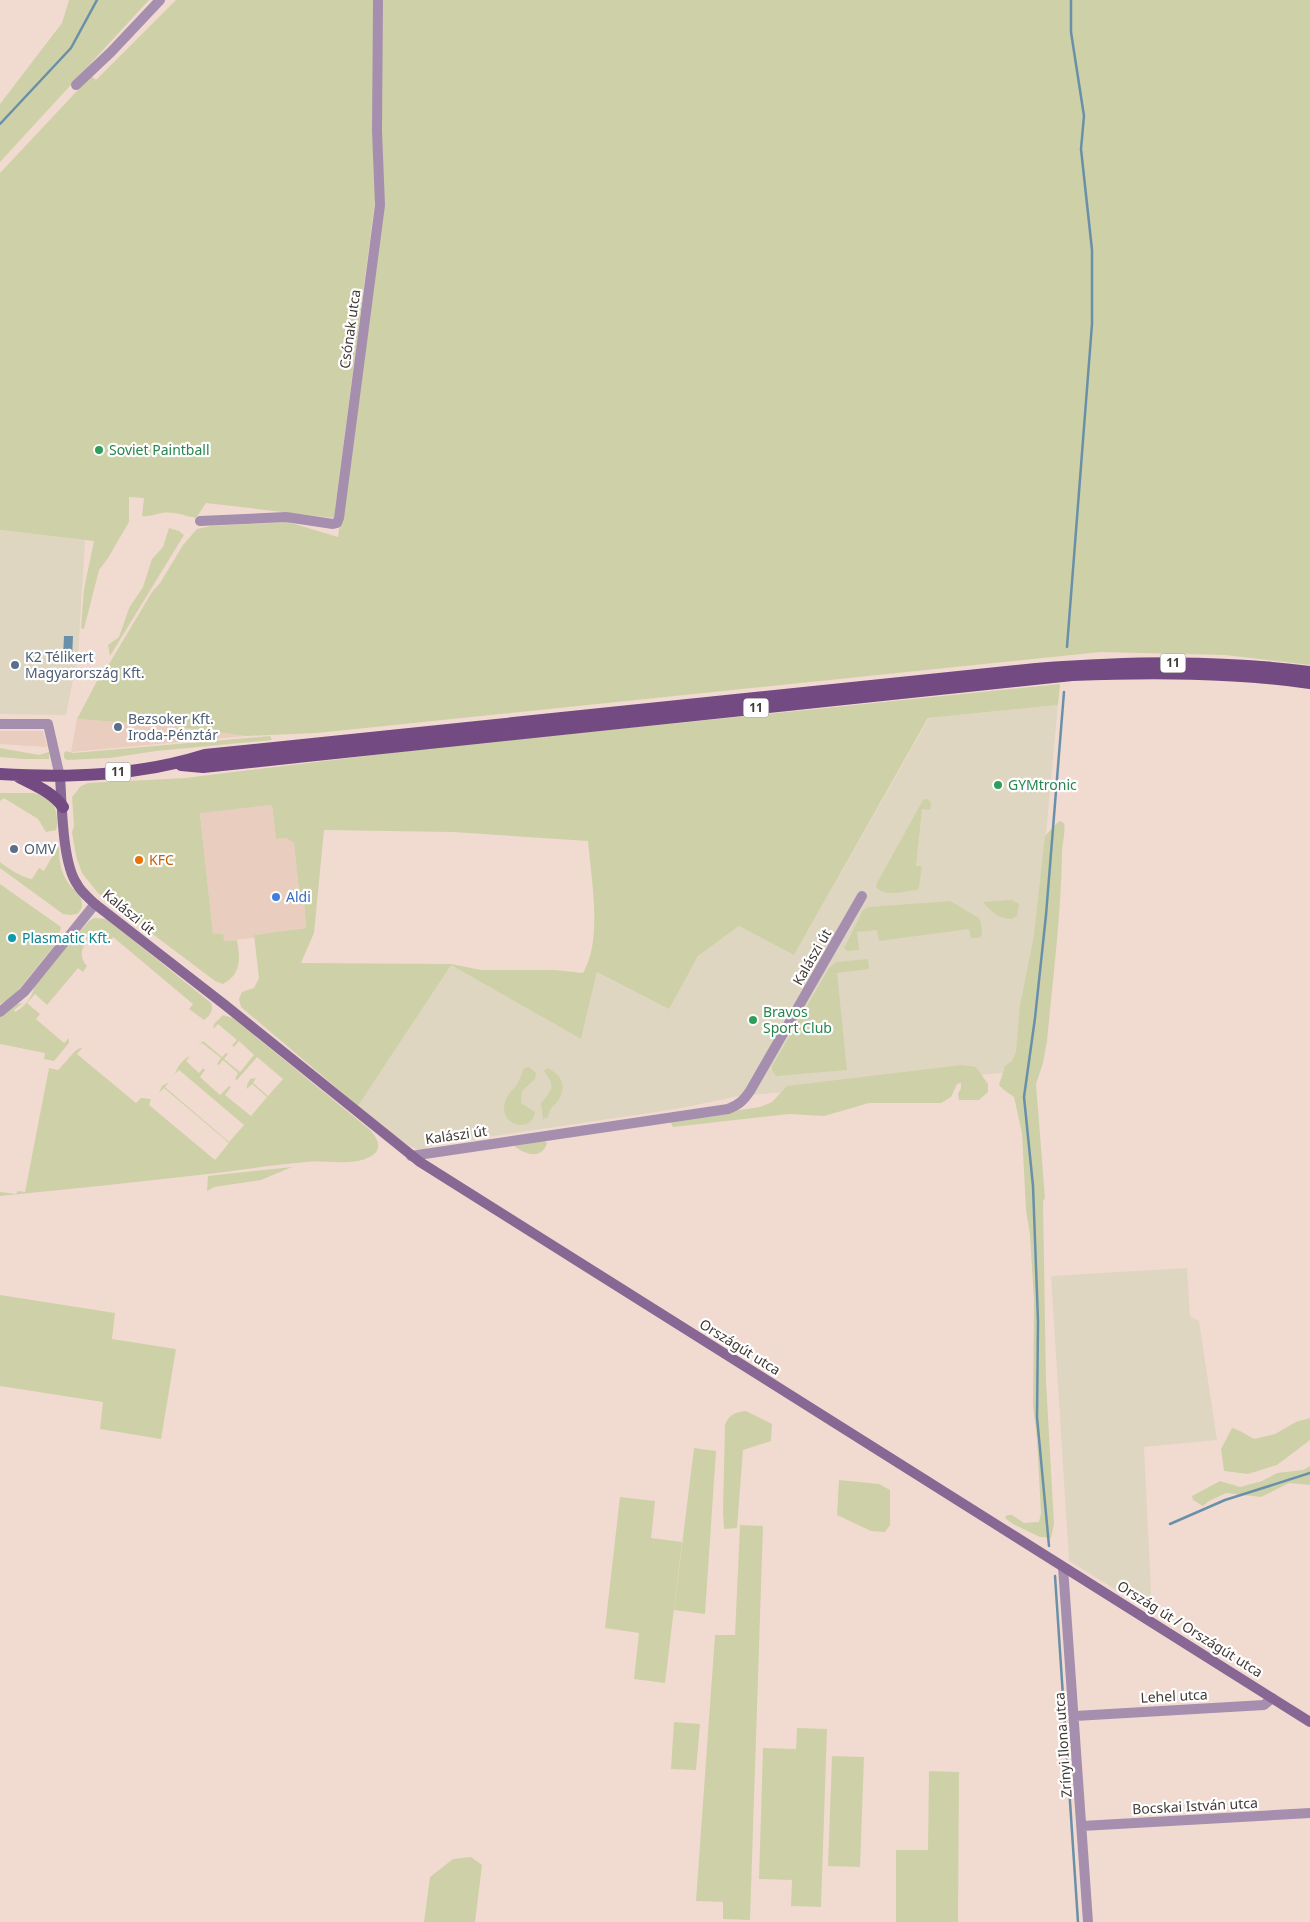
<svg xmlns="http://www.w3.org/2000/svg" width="1310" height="1922" font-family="'Noto Sans',sans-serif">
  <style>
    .built { fill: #e9cdbf }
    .industrial { fill: #ded6c1 }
    .green { fill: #ced1a7; fill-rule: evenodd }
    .water { fill: #6a90a9 }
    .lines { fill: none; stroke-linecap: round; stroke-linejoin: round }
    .stream { stroke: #6a90a9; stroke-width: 2.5 }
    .minor { stroke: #a68fae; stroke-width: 10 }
    .secondary { stroke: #886795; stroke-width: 10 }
    .primary { stroke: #734a82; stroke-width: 12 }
    .leisure-dot { fill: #2e9e5b; stroke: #fff; stroke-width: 2 }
    .service-dot { fill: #5c6f8a; stroke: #fff; stroke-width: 2 }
    .food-dot { fill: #e8710a; stroke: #fff; stroke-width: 2 }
    .shop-dot { fill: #3f7fe0; stroke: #fff; stroke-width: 2 }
    .culture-dot { fill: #0f9aa8; stroke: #fff; stroke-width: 2 }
    .labels { text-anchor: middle; stroke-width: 4.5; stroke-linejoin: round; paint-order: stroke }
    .shield { fill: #fff; stroke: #7a7472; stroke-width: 1 }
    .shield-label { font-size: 12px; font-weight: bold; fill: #413935 }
    .street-label { font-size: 14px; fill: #413935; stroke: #fff }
    .leisure-label { font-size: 14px; fill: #27864d; stroke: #fff; text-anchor: start }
    .service-label { font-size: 14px; fill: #4e5e75; stroke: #fff; text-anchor: start }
    .food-label { font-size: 14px; fill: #c56008; stroke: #fff; text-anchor: start }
    .shop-label { font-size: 14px; fill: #366cbe; stroke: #fff; text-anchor: start }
    .culture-label { font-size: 14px; fill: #0d838f; stroke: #fff; text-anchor: start }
  </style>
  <rect width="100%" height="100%" fill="#f1dbd1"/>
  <path class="built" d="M77,719L172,726L246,736L71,752Z
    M0,731H43L47,747L0,744Z
    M272,805L276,839L286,838L294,843L300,901H304L306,928L254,935V938L223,941V935L213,934L200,812Z"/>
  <path class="industrial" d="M0,530L85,540L78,655L66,715L0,714Z
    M1058,705L1024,1071L739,1096L676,1109L434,1145L420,1151L402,1142L358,1106L451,964L581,1039L597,972L669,1008L698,956L739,926L794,955L929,718Z
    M1187,1268L1190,1316L1199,1321L1217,1440L1144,1447L1152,1612L1069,1561L1051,1276Z"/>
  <path class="green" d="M69,0H149L0,162V104L62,23Z
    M176,0H376V193L334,518L206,503L196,518C185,516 173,511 162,513C155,514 150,517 142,516L144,498L129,497V522L108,558L99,570L84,629L81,628L84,589L94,541L0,530V173L91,76L96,80Z
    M380,0H1310V665L1225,655L1101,652L317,733L246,736L172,726L77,719L98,679L109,664L152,592L160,583L183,545L197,529L211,526L288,522L338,537L362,362L380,174Z
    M169,528L179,531L184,535L110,656L108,645L119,637L129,608L143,587L152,559L163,547Z
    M1060,684L1058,705L928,718L794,955L739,926L698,956L669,1009L597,972L581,1039L451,965L358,1106L241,1007L239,999L242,992L254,988L259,978L254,935L306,928L304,901H300L294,843L286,838L276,839L272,805L200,813L213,934H223L224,941L237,940C240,958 242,974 223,984L215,981L98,893L82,873L76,856L72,832L74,826L72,797L81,786L88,783L185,778L423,749ZM324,830L453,832L588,841C591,880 603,938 583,973L555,970H481L451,964L301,963L314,933Z
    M270,736L272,740L156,751L110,758L67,760L64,758V753L66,751L73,753Z
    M0,748L39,755L49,752V759H23L0,757Z
    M0,793H34L51,799C56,808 59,820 56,830L46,832L38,819L4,798L0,801Z
    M928,799L931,803L930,810L922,809L916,866H922L919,888L917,890C904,891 886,898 876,887L877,883L923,800Z
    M1060,821L1064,823C1066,832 1062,843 1062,853C1061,916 1053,978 1047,1041L1043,1063L1036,1084L1045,1198L1043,1201L1046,1381L1054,1524L1051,1538L1040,1537L1013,1524L1005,1518L1007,1515H1012L1024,1523L1039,1522L1041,1513L1037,1439L1033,1406L1034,1301L1030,1235L1026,1210L1022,1133L1014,1097L1004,1090L999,1085L1005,1066L1012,1061L1016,1052L1020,1005L1034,935L1045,836L1057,823Z
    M58,847L59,849C59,861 61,873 69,884C73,890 82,895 82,903C83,908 80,911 77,914L70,915L63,914L0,868V862C9,869 21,877 32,879L39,868L44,871L53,855L48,850Z
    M0,884L61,927L58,941L12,998L0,1004Z
    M1012,900L1019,904L1017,916L1012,919C999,919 991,912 983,902Z
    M950,901L979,918L981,924L982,935L979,938H971L969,929L879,941L877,930L857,932L859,950L847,951L844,948L863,910L869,907Z
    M94,918L107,919L211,1003C214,1010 210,1016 204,1020L189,1009L193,1004L113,937L109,942L96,938C82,942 77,955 87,966L83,972L78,968L47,1005L35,994L27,1003L40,1014L36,1019L64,1043L69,1038V1043L54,1061L44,1059L45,1053L0,1044V1016L17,1004L23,1003L14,1010L15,1012C25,1007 34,995 34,985L89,921Z
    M868,959L869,969L837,973L847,1070L776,1076L772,1070V1066L829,968L836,962Z
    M223,1015L233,1018L369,1129C375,1135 384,1147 373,1155C356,1167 325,1160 306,1162C273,1165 241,1170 208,1174C139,1182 69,1189 0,1196V1192L16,1194L18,1191L25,1192L49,1068L58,1070L60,1068L75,1051L80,1048H82L77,1054L136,1103L141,1098L151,1099L149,1105L215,1160L229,1143L164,1088L159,1093L162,1086L169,1082L165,1087L229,1142L244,1125L179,1070L175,1074C177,1067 183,1059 190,1056L186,1061L199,1073L203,1068L205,1070L200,1077L220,1095L229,1086L231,1087L225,1095L251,1116L267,1097L252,1084L247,1089V1085L250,1079L256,1078L253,1083L268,1096L283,1079L257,1057L237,1080L235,1079L238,1073L223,1060L219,1065L217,1064L221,1058L202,1043L197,1047L203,1041L222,1057L226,1053L228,1054L224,1059L240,1072L254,1055L239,1041L234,1047L232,1045L237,1040L218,1024L213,1029L214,1024Z
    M962,1065L976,1067L988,1084V1092L979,1100H959L958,1094L961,1088V1083L957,1084L951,1097L941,1103H869L824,1116L789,1114L673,1127L671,1123L672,1120L760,1107L772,1102L787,1086Z
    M529,1067L536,1073L535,1079L522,1091L521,1103L535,1112C531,1135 498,1125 505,1102C507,1094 514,1089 518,1083C520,1078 522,1073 524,1068Z
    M547,1068C559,1073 567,1083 560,1097C556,1106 550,1105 548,1117L543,1119L541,1103C552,1090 556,1086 544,1071Z
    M544,1140L547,1143C542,1161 522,1154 512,1144Z
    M292,1167L261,1180L214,1187L207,1191L208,1176Z
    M0,1295L115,1313L112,1339L176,1349L161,1439L100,1429L103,1402L0,1386Z
    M746,1411L772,1424L771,1441L743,1450L737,1528L724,1529L723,1511L725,1425C729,1414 736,1412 746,1411Z
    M1310,1418V1440L1277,1465L1248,1474L1224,1471L1221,1449L1232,1428L1240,1431L1254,1439L1275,1434L1296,1422Z
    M694,1448L716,1451L705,1614L674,1610Z
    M1310,1466V1485L1289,1483L1261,1497L1226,1493L1209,1501L1203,1506L1193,1500L1192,1496L1220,1481L1240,1487L1262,1481L1277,1473L1303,1470Z
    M839,1480L879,1484L890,1490V1525L885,1532L871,1531L837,1515Z
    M620,1497L655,1501L651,1538L682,1542L665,1683L634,1679L639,1633L605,1628Z
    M740,1525L763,1526L750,1920L723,1919V1902L696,1901L715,1635H735Z
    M674,1722L700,1724L696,1770L671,1769Z
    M797,1728L827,1729L821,1907L791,1906L792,1880L759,1879L763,1748L796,1749Z
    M832,1756L864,1757L860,1867L828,1866Z
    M929,1771L959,1772L958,1922H896V1850H928Z
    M471,1857L482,1865L475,1922H424L430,1877L453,1859Z"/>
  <path class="water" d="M64,636H73L72,658L63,657Z"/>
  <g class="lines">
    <path class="stream" d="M0,124L71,48L97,0
      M1067,647L1092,324V250L1081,149L1084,116L1071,32V0
      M1170,1524L1225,1500L1310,1473
      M1049,1546L1037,1417L1038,1321L1033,1186L1024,1097L1035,1018L1046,915L1064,692
      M1055,1576L1078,1922"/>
    <path class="minor" d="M76,85L111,52L160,0
      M200,521L286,517L333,524L337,523L339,518L380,205L377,131L378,0
      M0,724H48L60,777
      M0,1012L24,992L95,904
      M411,1156L728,1109C739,1105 744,1100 750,1091L862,896
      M1063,1567L1088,1922
      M1075,1716L1264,1705L1272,1698
      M1082,1826L1310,1813"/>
    <path class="secondary" d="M60,777C62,803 62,863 77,884C81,892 89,898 95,904L225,1005L420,1162L1310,1722"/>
    <path class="primary" d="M181,765L203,767L1072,675C1152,672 1231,672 1310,683
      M0,774C69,778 138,776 205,755L1036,669C1129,662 1217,660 1310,672
      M19,777C34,785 53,792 63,807"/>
  </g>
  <g class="leisure-dot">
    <circle cx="99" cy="450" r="5"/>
    <circle cx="998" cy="785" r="5"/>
    <circle cx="753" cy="1020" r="5"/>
  </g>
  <g class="service-dot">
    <circle cx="15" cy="665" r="5"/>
    <circle cx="118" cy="727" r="5"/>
    <circle cx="14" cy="849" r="5"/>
  </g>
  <circle class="food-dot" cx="139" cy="860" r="5"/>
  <circle class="shop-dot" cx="276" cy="897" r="5"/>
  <circle class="culture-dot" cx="12" cy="938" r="5"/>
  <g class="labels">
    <g class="shield">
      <rect x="1160.5" y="653.5" width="25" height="19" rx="4"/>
      <rect x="743.5" y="698.5" width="25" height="19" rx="4"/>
      <rect x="105.5" y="762.5" width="25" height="19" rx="4"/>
    </g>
    <g class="shield-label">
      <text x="1173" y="667">11</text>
      <text x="756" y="712">11</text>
      <text x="118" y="776">11</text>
    </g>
    <g class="street-label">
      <text transform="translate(350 329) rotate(-82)" y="5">Csónak utca</text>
      <text transform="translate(129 912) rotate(39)" y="5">Kalászi út</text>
      <text transform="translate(812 957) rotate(-60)" y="5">Kalászi út</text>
      <text transform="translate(456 1135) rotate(-8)" y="5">Kalászi út</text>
      <text transform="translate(740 1347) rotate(32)" y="5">Országút utca</text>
      <text transform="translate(1190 1629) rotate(32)" y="5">Ország út / Országút utca</text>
      <text transform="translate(1174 1696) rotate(-3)" y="5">Lehel utca</text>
      <text transform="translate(1063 1745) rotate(-94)" y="5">Zrínyi Ilona utca</text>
      <text transform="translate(1195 1806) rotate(-3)" y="5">Bocskai István utca</text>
    </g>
    <g class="leisure-label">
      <text x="109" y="455">Soviet Paintball</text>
      <text x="1008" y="790">GYMtronic</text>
      <text x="763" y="1017">Bravos<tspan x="763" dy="16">Sport Club</tspan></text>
    </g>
    <g class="service-label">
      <text x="25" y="662">K2 Télikert<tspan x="25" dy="16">Magyarország Kft.</tspan></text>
      <text x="128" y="724">Bezsoker Kft.<tspan x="128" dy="16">Iroda-Pénztár</tspan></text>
      <text x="24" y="854">OMV</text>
    </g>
    <g class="food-label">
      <text x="149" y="865">KFC</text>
    </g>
    <g class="shop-label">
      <text x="286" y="902">Aldi</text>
    </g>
    <g class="culture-label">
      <text x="22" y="943">Plasmatic Kft.</text>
    </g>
  </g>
</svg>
